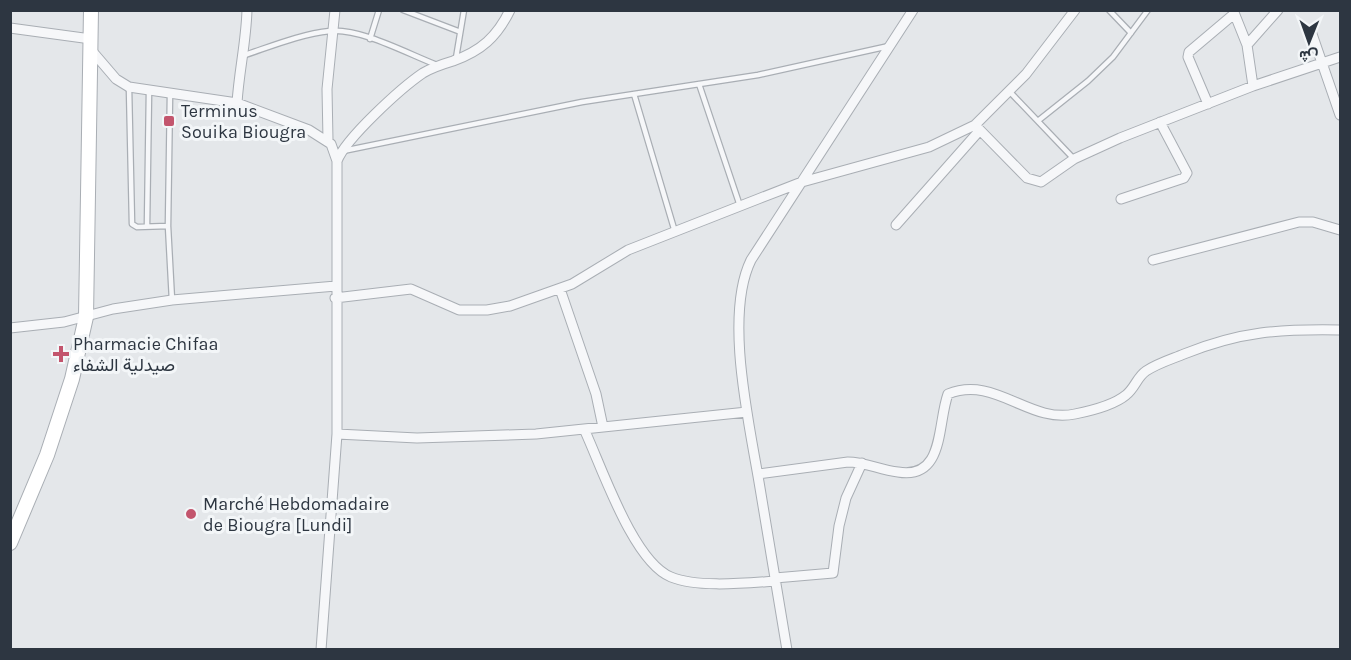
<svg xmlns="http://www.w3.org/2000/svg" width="1351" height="660" font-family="Karla,Vazirmatn,sans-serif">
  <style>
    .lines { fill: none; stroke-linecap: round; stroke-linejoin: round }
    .lane-casing { stroke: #a9aeb4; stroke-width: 7 }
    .street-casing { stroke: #a9aeb4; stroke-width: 11 }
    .secondary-casing { stroke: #a9aeb4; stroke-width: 16 }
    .lane { stroke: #f6f7f9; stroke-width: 4.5 }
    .street { stroke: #f6f7f9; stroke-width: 9 }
    .secondary { stroke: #fff; stroke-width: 14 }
    .poi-dot { fill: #c3556d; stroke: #f3f6f8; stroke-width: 2 }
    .labels { text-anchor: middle; stroke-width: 6; stroke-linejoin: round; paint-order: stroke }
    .poi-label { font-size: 18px; fill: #2d3641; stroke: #f3f6f8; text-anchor: start }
  </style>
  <rect width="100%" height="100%" fill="#e4e7ea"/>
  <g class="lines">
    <g class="lane-casing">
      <path id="lane" d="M403,10L458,31
        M1109,10L1131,33
        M370,39L379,10
        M245,55C272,46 301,34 330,31C361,28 408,54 437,65
        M456,58L464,10
        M699,84L740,206
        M129,88L132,224L137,227L168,226
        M1010,92L1074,159
        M170,94L168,226L172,300
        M634,94L675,232
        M1039,120L1088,81L1113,57L1148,10
        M343,151L582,102L758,75L889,46
        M147,226L149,91"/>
    </g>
    <g class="street-casing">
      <path id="street" d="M1233,10L1247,45L1253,86
        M10,28L91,39
        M1312,34L1340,115
        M1247,45L1278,10
        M92,51L116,79L129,87L237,103L309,130L331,144L337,161V434L321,650
        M237,103C239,71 246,43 247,10
        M1208,104L1188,57L1189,52L1234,14
        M975,125L1027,178L1041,182L1074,159L1120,138L1253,86L1340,57
        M328,140L327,89L335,10
        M337,161C346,138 401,88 423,73C433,67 443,64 453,61C481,51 497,37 510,10
        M1121,199L1184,178L1187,173L1160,122
        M896,225L980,130
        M1153,260L1299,222H1313L1340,230
        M560,289L596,394L603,427
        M335,298L411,289L459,310H487L510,306L572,284L628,250L758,199L802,182L929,147L975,125L1026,74L1075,10
        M10,328L64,322L113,309L172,300L336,286
        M584,429C601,465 633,562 671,577C698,588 746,583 776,581
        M337,434L417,438L536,434L747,412
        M758,474L848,462C865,462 880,470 898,472C945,480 937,424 948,394C995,375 1029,424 1075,414C1090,411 1114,405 1126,395C1135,388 1137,377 1146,371C1158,363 1172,359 1184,354C1241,331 1280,329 1340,330
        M775,578L833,573L839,526L846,498L862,463
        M787,650C778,594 768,538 759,482C749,422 724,315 751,260L913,10"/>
    </g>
    <g class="secondary-casing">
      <path id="secondary" d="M10,543L47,455L72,379L86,317L91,10"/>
    </g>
    <use href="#lane" class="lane"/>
    <use href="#street" class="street"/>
    <use href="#secondary" class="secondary"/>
  </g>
  <g class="poi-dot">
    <rect x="163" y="115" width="12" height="12" rx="3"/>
    <path d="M58 345h6v6h6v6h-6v6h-6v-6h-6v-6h6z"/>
    <circle cx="191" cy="514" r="6"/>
  </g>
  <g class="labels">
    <g class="poi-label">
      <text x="181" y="117">Terminus<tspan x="181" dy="21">Souika Biougra</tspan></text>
      <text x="73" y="350">Pharmacie Chifaa<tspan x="73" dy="21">صيدلية الشفاء</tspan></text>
      <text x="203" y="510">Marché Hebdomadaire<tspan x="203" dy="21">de Biougra [Lundi]</tspan></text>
    </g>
  </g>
  <rect width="1351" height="660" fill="none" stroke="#2d3641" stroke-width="24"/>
  <g transform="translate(1309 42) rotate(181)" stroke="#f3f6f8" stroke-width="4.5" paint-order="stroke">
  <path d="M0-4.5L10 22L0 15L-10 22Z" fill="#2d3641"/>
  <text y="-9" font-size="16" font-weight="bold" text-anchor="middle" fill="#2d3641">ش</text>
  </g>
</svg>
